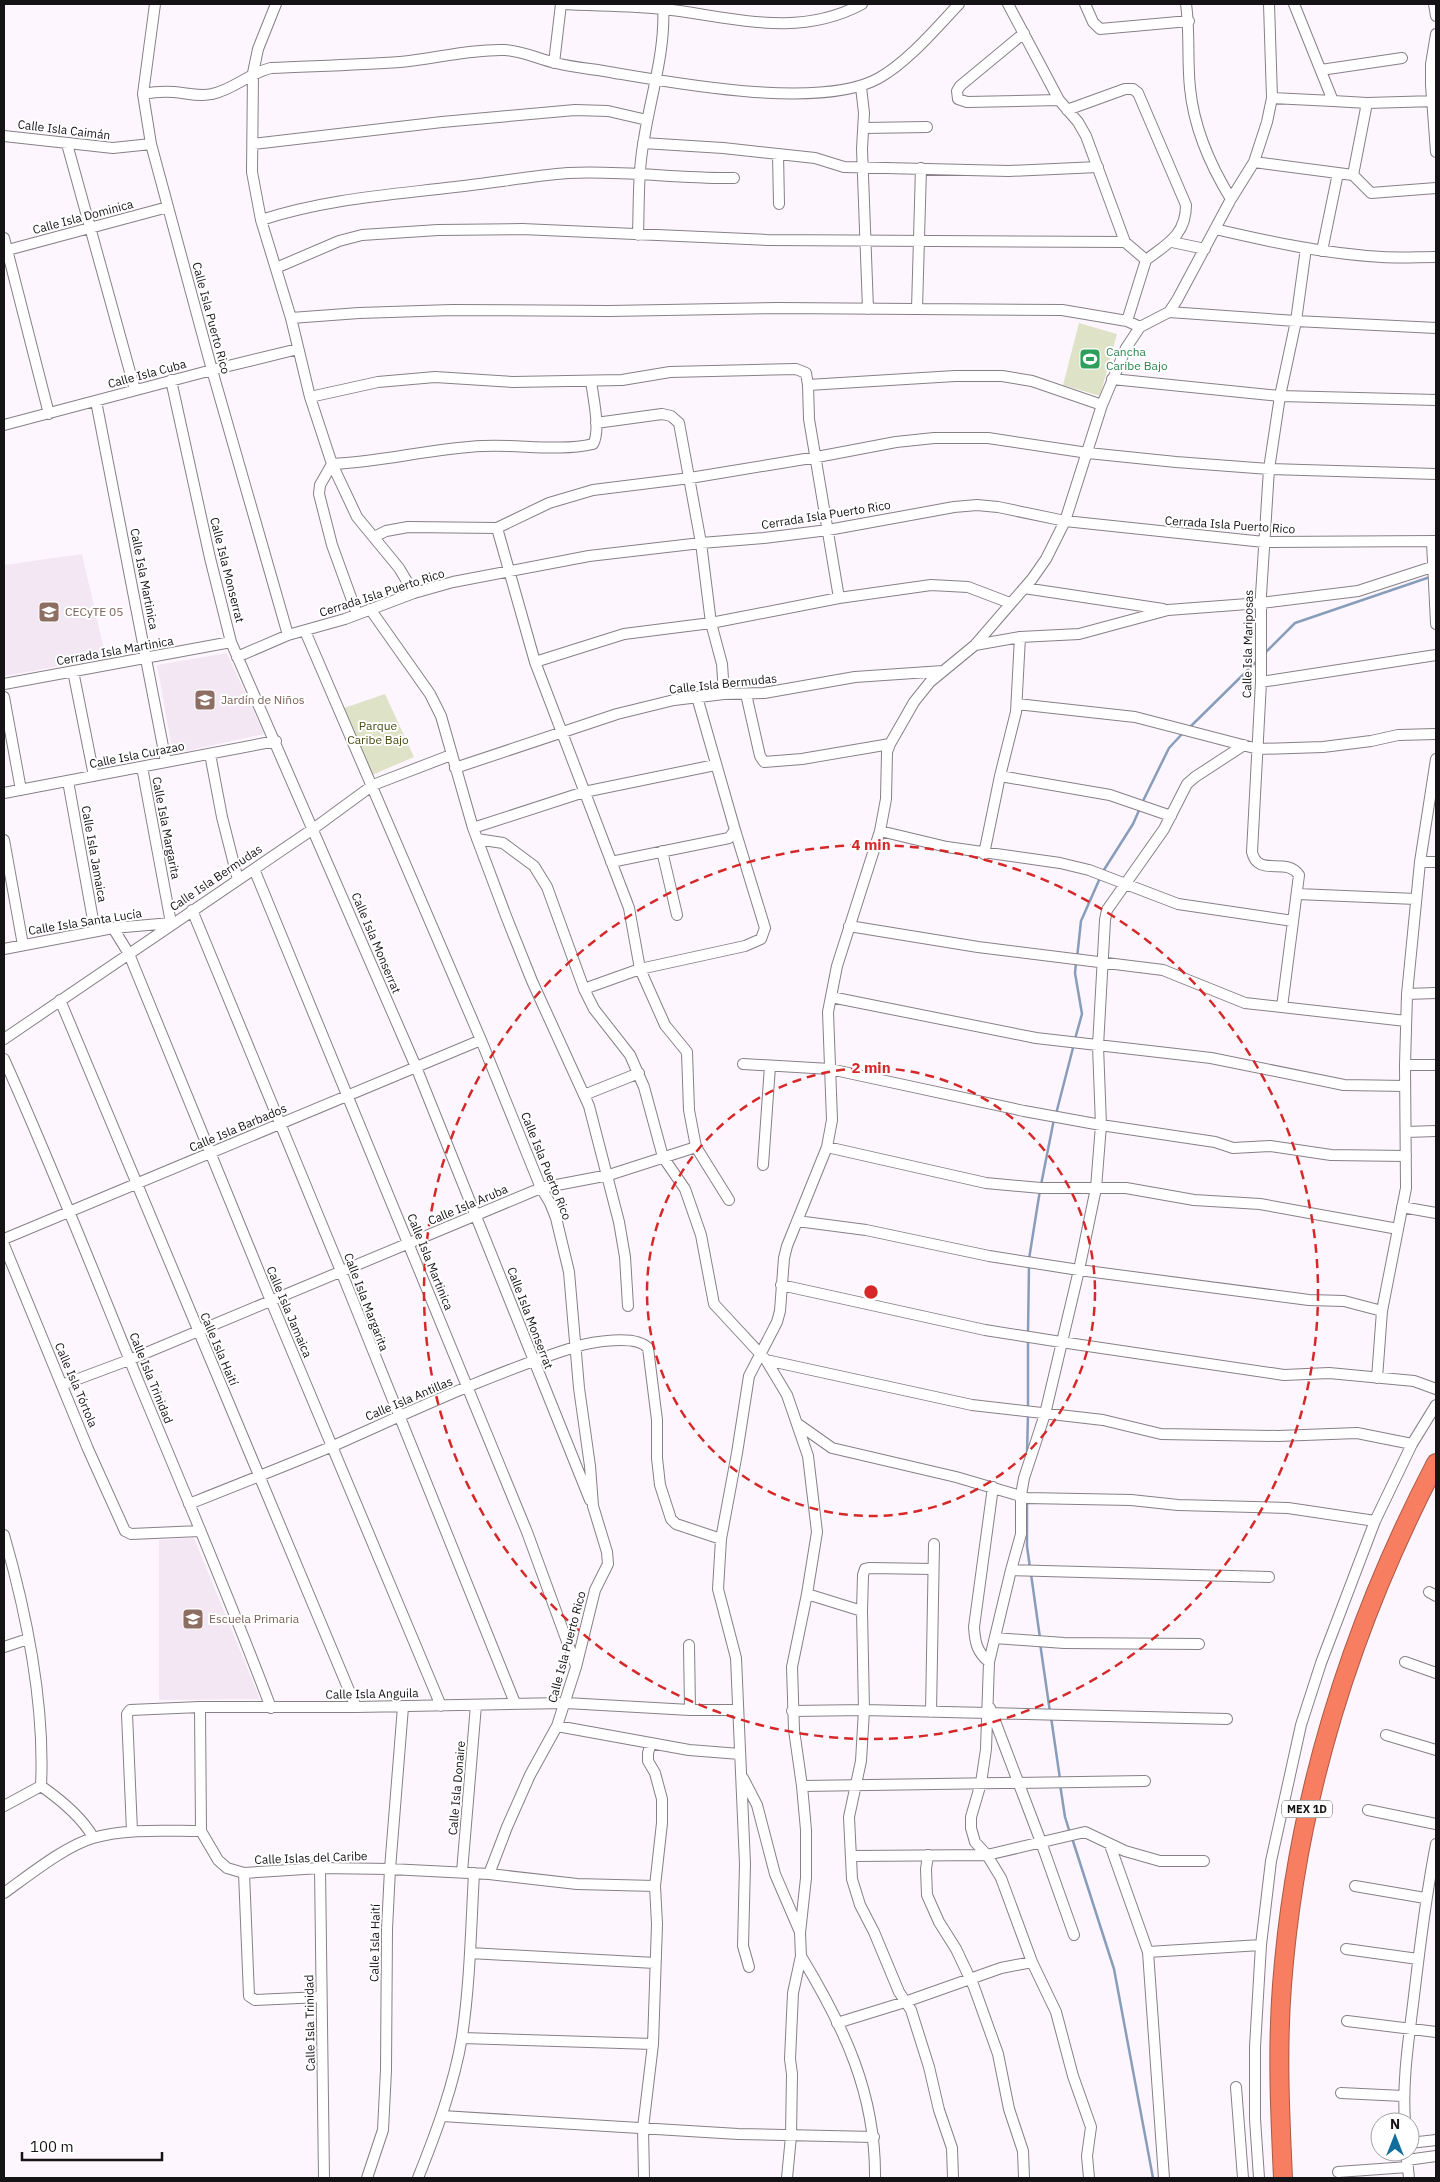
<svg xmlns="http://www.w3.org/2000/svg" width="1440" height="2182" font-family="'IBM Plex Sans',sans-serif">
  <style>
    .built { fill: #f4e7f4 }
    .green { fill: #dee3c7 }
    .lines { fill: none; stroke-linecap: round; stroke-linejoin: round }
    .stream { stroke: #879dba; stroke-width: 2.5 }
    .street-casing { stroke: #878087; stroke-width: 12 }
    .highway-casing { stroke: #a85946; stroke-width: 20 }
    .street { stroke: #fff; stroke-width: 10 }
    .highway { stroke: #f77e60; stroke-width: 18 }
    .ring { fill: none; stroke: #d62828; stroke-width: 2.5; stroke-dasharray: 9 6 }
    .labels { text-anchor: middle; stroke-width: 4; stroke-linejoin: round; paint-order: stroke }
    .shield { fill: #fff; stroke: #5c5a5c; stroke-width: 1 }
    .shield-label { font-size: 11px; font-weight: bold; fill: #161316 }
    .street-label { font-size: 12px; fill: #161316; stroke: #fff }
    .leisure-label { font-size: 12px; fill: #27864d; stroke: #fff; text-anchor: start }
    .education-label { font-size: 12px; fill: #785e54; stroke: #fff; text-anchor: start }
    .park-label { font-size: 12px; fill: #464b10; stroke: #fff }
    .centre { fill: #d62828; stroke: #fff; stroke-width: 2.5 }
    .ring-label { font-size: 15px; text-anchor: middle; font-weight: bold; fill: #d62828; stroke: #fff; stroke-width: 4; stroke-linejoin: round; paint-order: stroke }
  </style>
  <rect width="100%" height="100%" fill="#fef6fe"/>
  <path class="built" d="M82,554L106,658L4,676V565Z
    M227,653L264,734L173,754L157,665Z
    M194,1538L260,1699L159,1700V1540Z"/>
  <path class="green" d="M1079,323L1117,334L1100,396L1063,385Z
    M385,694L414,757L372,775L341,709Z"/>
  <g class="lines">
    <path class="stream" d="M1264,654L1295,623L1430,577
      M1189,728L1258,660
      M1142,803L1169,748L1183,733
      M1102,873L1133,824L1140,808
      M1077,958L1081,921L1100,878
      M1075,1039L1082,1014L1075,973L1076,963
      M1056,1114L1074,1044
      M1041,1185L1054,1119
      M1029,1259L1040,1190
      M1028,1334L1029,1264
      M1028,1409V1339
      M1027,1454L1028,1414
      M1027,1502V1546L1030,1568
      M1031,1574L1040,1638
      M1040,1643L1050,1712
      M1051,1717L1060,1779
      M1060,1784L1065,1817L1070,1833
      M1072,1838L1114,1969L1153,2178"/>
    <g class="street-casing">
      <path id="street" d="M155,4L143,94L151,144L212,370L288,635
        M276,4L258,49L253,73L252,172L261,220L291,318L310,397L332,464L357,517L399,568L414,593
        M561,4C595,6 630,5 664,9C733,17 797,39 862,4
        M1008,4L1059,100L1078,122L1086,136L1125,242L1146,260L1127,321
        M1085,4L1093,22L1100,29L1189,21
        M1186,4C1190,32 1187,60 1190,88C1194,129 1210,165 1231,199
        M1294,4L1333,101L1367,103L1353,175L1371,193L1436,188
        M1434,4L1436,16
        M1024,33L960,86L957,91L958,99L967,102L1059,100
        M1436,34L1431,64V85L1436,152
        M554,63L561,4
        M1321,70L1402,58
        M861,87L864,113L862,149L868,309
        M143,94C153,92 163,91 174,92C187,93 199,97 212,94C233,90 249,73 271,68C314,66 357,65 400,62C434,59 469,49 505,50C523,51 538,59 556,63C575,68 595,69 615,73C679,84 823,110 879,78C908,62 937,27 959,4
        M1272,98L1333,101
        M1367,103L1436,101
        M1067,110L1125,89H1133L1138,93L1186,205C1186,235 1167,244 1146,260
        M864,128L927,127
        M4,136L113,148L151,144
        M643,143L723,148L815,158L844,167L1009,171L1098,167
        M67,144L135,390
        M253,144L442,122L575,110L608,111L647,120
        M778,154L779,204
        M1254,162L1353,175
        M261,220C325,199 389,195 455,187C493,183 530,176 568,173C624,170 679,179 734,178
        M1215,229C1271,242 1326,254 1382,257C1400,258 1418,257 1436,257
        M638,235C639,203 638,171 644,139C651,94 666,50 663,4
        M4,238L49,414
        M1172,242L1205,249
        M4,251L168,207
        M1322,251L1338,173
        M276,268L339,241L362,235L438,230L522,229L767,240L1125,242
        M917,309L921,168
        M1169,312L1296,321L1436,328
        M291,318L359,313L452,310L609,311L778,308L1062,310L1127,321L1140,327
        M1112,379L1280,396L1436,400
        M171,380L210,558L231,642L416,1067L590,1500
        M808,385L809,419L839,598
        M310,397L378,382L435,377L513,382L622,380L670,372L796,369L806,373L808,385L955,376H1002L1032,381L1102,405
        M96,401L166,762
        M596,423L662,414L671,416L679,423L701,543L711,623L722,664L724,694
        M4,425L212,370L298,349
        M332,464C383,462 432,448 483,446C519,444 558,452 593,444C601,431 593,397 591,381
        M332,464L320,485L319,494L332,545L357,614
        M497,528L535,662L629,908L640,969L665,1025L687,1052L689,1110L696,1147L729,1200
        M374,537L386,531L408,527L497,528L549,503L593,490L690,478L817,457L896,442L934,438H988L1088,453L1176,462L1269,469L1436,474
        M1432,542L1436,624
        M1024,588L1163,609
        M370,609L430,694L441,716L473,828L506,916L532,981L589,1106L619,1222L625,1257L628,1306
        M305,631L481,1040L541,1188L550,1203L556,1218L569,1272L579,1388L590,1466L593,1506L607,1552L608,1564L595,1590L576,1667L557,1726L530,1775L507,1827L489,1874
        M975,645L1020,637L1079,634L1168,610L1261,603L1358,591L1432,567
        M237,657L288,635L345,619L414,593L453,582L589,556L701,543L764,538L828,530L954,507L977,505L998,507L1065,521L1264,542L1436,541
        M535,662L624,634L711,623L839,598L931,585L968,587L1010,603
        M73,671L94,776
        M1261,682L1436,655
        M4,684L231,642
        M746,694L760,756L764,762L802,759L890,744
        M4,697L21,790
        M1017,704L1135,717L1258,749L1323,747L1371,741L1398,735L1436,734
        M210,754L222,817L238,880
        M455,768L617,714L674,700L724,694L764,693L855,677L943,671
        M1000,776L1110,795L1171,816
        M68,781L95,931
        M4,793L276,741
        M473,828L584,792L715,765
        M880,831L947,847L1060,863L1089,870L1178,904L1293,921
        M477,839L503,843L534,866L547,887L584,989L594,1009L630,1055L644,1087L663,1157L685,1189L701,1235L714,1304L766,1360L787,1395L808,1456L817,1532L807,1594L792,1667L794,1730L802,1786L806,1830V1878L800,1933L801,1956L793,1993L790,2059L792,2074L791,2136L787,2178
        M4,840L23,945
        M662,851L677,915
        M984,854L1000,776L1016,712L1020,637
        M611,862L729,838L735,830L697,697
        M1420,862H1436
        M254,869L527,1532L576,1666
        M1297,894L1416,899
        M192,910L341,1271L515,1703
        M849,926L978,947L1163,970L1245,1003L1406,1021
        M113,928L129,954L271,1301L441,1706
        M4,949L113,928L171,923L142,767
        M584,989L640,969L745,946L761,939L765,928L735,830
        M1407,994L1436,993
        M831,997L1036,1038L1211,1058L1344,1085L1405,1086
        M60,1000L356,1707
        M1282,1007L1299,875C1286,856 1258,878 1252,852L1261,682V595L1269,469L1280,396L1296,321L1306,248
        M4,1039L313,829L373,785L451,755
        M4,1059C52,1166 95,1275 139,1383C184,1491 230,1599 271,1708
        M743,1064L830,1069L1024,1111L1101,1125L1215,1142L1233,1148L1270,1146L1331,1155L1406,1156
        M1405,1065H1436
        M584,1095L639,1073
        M1406,1132L1436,1131
        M827,1147L986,1183L1041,1188H1126L1194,1200L1260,1204L1398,1229
        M763,1165L770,1066
        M1402,1207L1436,1213
        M797,1221L866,1230L989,1256L1079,1270L1309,1300L1344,1301L1382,1311
        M4,1239L481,1040
        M4,1245L88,1449L125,1531L131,1534L200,1531
        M781,1285L985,1330L1061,1342L1284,1375L1329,1373L1414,1381L1436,1389
        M766,1360L972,1405L1103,1420L1161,1434L1278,1436L1357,1433L1412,1444
        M1377,1378L1382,1311L1406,1188L1405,1065L1407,994L1420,862L1436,759
        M62,1385L129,1360L541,1188L609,1175L696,1147
        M798,1424L832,1448L956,1477L1027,1498L1131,1500L1178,1505L1288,1508L1375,1521
        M189,1504C237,1485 285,1466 333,1446C412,1411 492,1373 575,1347C591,1342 636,1334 648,1348L657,1420V1458L660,1485L671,1519L676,1524L721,1539L718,1589L736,1658L745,1864L743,1946L749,1967
        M4,1535C27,1615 45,1703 41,1786
        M721,1539L737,1453L749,1376L777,1322L780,1311L784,1258L787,1246L827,1147L832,1120L828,1012L837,966L880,831L886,799L887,752L890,744L914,702L930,682L975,645L1032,579L1046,559L1065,521L1102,405L1126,348L1140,327L1169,312L1177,300L1231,199L1254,162L1267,122L1272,98L1269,4
        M933,1569L870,1568L865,1569L863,1575L862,1611L864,1710L1227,1719
        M1011,1570L1269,1577
        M1429,1592L1436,1596
        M807,1594L862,1611
        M995,1638L1064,1643L1199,1644
        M689,1645L690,1710
        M4,1647L28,1639
        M989,1662C977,1652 975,1643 974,1627L993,1487
        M1405,1662L1436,1673
        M200,1707L201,1831
        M990,1708L1041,1842L1074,1935
        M792,1711L864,1710L861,1761L849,1817L852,1879L860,1905L874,1932L899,1992L911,2010L929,2067L939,2110L952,2148L953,2178
        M931,1712L934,1544
        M557,1726L689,1750L740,1754
        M1386,1735L1436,1750
        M743,1778L757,1805L775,1874L800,1932
        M41,1786C61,1800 81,1816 93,1837
        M802,1786L1145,1781
        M4,1806L41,1786
        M1368,1810L1436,1824
        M132,1831L127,1714L130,1710L200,1707H356L566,1703L690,1710H738
        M1110,1845L1148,1952L1164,2178
        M928,1855L926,1869L927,1895L939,1922L956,1949L974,1987L998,2054L1009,2109L1023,2151L1024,2178
        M851,1856L987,1855L1085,1832L1125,1851L1160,1861H1204
        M320,1868L324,2178
        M462,1872L476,1705
        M244,1873L249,1996L255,2000L321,1997
        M1355,1886L1425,1898
        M4,1893C28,1876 65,1846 93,1838C127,1828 166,1831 201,1831L218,1860L227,1868L244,1873L320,1868L390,1869L489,1874L577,1884L655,1886
        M1346,1949L1418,1959
        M1148,1952L1261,1945
        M470,1953L655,1963
        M801,1956C844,2027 876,2094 875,2178
        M1347,2021L1436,2032
        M837,2023L905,2002L1001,1968L1032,1962
        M462,2038L653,2044
        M1236,2087L1243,2178
        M1341,2093L1403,2096
        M442,2116L738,2134L874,2137
        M1405,2122C1402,2080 1409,2038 1414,1996C1420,1945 1426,1894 1436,1844
        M1410,2143L1436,2140
        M1338,2172L1408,2167
        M367,2178L383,2130L386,2070L387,1929L390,1869L403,1707
        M418,2178C436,2133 454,2085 462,2037C470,1983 471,1928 474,1873
        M644,2178L643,2128L653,2044L657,1924L655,1886L662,1823V1799L655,1773L648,1761V1753L651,1743
        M1089,2178L1087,2156L1091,2127L1073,2076L1056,2012L1032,1962L1001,1878L987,1855L975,1842L971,1828V1817L981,1783L986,1749L989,1662L1011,1570L1021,1534V1495L1024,1478L1045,1414L1079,1270L1096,1188L1101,1125L1098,1046L1105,920L1107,910L1164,829L1187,784L1195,777L1244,745
        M1259,2178L1255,2119V2047L1261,1945L1271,1861L1301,1725L1321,1663L1375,1521L1412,1444L1436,1405
        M1409,2178L1407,2160L1436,2156"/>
    </g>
    <g class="highway-casing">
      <path id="highway" d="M1283,2178C1280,2114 1277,2050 1282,1985C1296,1801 1351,1626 1436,1463"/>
    </g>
    <use href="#street" class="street"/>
    <use href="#highway" class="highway"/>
  </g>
  <g class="ring">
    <circle cx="871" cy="1292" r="224"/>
    <circle cx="871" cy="1292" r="447"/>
  </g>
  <defs>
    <g id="stadium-square" transform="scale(1.125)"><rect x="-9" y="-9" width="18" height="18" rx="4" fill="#2e9e5b" stroke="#fff"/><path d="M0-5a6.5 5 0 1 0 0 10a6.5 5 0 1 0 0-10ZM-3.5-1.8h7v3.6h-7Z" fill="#fff"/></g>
    <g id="school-square" transform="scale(1.125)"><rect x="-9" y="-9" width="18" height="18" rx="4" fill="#8d6e63" stroke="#fff"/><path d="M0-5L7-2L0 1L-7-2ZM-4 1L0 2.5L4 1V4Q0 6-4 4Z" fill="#fff"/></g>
  </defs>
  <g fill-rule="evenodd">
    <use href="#stadium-square" x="1090" y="359"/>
    <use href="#school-square" x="49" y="612"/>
    <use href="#school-square" x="205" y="700"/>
    <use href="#school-square" x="193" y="1619"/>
  </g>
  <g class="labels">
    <rect class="shield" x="1282" y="1800.5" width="50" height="17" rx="4"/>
    <g class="shield-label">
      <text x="1307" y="1813">MEX 1D</text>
    </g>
    <g class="street-label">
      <text transform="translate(64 130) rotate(7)" y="4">Calle Isla Caimán</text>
      <text transform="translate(83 217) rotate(-15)" y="4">Calle Isla Dominica</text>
      <text transform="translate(211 318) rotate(75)" y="4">Calle Isla Puerto Rico</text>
      <text transform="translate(147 374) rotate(-15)" y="4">Calle Isla Cuba</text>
      <text transform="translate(826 515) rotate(-9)" y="4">Cerrada Isla Puerto Rico</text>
      <text transform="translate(1230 525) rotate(4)" y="4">Cerrada Isla Puerto Rico</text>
      <text transform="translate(227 570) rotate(76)" y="4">Calle Isla Monserrat</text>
      <text transform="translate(144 579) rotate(79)" y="4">Calle Isla Martinica</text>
      <text transform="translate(382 593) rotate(-18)" y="4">Cerrada Isla Puerto Rico</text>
      <text transform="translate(1248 644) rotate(-89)" y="4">Calle Isla Mariposas</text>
      <text transform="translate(115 651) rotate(-10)" y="4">Cerrada Isla Martinica</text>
      <text transform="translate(723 684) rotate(-6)" y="4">Calle Isla Bermudas</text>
      <text transform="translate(137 755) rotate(-11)" y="4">Calle Isla Curazao</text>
      <text transform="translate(166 828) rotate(79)" y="4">Calle Isla Margarita</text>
      <text transform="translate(94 854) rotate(80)" y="4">Calle Isla Jamaica</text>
      <text transform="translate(216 878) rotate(-34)" y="4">Calle Isla Bermudas</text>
      <text transform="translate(85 922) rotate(-9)" y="4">Calle Isla Santa Lucía</text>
      <text transform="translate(376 943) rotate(67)" y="4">Calle Isla Monserrat</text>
      <text transform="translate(238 1128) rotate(-23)" y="4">Calle Isla Barbados</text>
      <text transform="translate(546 1166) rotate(68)" y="4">Calle Isla Puerto Rico</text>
      <text transform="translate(468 1205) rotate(-23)" y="4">Calle Isla Aruba</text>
      <text transform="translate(430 1262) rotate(68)" y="4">Calle Isla Martinica</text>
      <text transform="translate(366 1302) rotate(69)" y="4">Calle Isla Margarita</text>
      <text transform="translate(289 1312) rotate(67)" y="4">Calle Isla Jamaica</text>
      <text transform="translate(530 1318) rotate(69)" y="4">Calle Isla Monserrat</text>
      <text transform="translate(219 1349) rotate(67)" y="4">Calle Isla Haití</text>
      <text transform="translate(151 1378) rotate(68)" y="4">Calle Isla Trinidad</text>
      <text transform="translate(76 1385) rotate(67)" y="4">Calle Isla Tórtola</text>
      <text transform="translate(409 1399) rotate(-23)" y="4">Calle Isla Antillas</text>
      <text transform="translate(567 1647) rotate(-75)" y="4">Calle Isla Puerto Rico</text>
      <text transform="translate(372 1694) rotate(-1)" y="4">Calle Isla Anguila</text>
      <text transform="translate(457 1788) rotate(-85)" y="4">Calle Isla Donaire</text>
      <text transform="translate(311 1858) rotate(-2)" y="4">Calle Islas del Caribe</text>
      <text transform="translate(375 1943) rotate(-89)" y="4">Calle Isla Haití</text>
      <text transform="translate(310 2023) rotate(-91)" y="4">Calle Isla Trinidad</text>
    </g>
    <g class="leisure-label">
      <text x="1106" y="356">Cancha<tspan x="1106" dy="14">Caribe Bajo</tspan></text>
    </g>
    <g class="education-label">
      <text x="65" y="616">CECyTE 05</text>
      <text x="221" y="704">Jardín de Niños</text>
      <text x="209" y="1623">Escuela Primaria</text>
    </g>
    <g class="park-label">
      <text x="378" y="730">Parque<tspan x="378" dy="14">Caribe Bajo</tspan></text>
    </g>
  </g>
  <circle cx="871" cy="1292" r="8" class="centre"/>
  <g class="ring-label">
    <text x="871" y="850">4 min</text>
    <text x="871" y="1073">2 min</text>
  </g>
  <rect width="1440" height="2182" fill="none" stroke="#161316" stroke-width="10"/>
  <g transform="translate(1395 2137)"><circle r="24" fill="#ffffff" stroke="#a2a1a2"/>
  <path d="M0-4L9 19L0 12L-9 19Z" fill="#116e9c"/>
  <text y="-8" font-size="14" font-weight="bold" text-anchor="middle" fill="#161316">N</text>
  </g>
  <path d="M22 2152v8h140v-8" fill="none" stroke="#161316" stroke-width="2.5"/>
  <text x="30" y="2152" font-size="15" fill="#161316" stroke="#ffffff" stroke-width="4" paint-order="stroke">100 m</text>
</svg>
